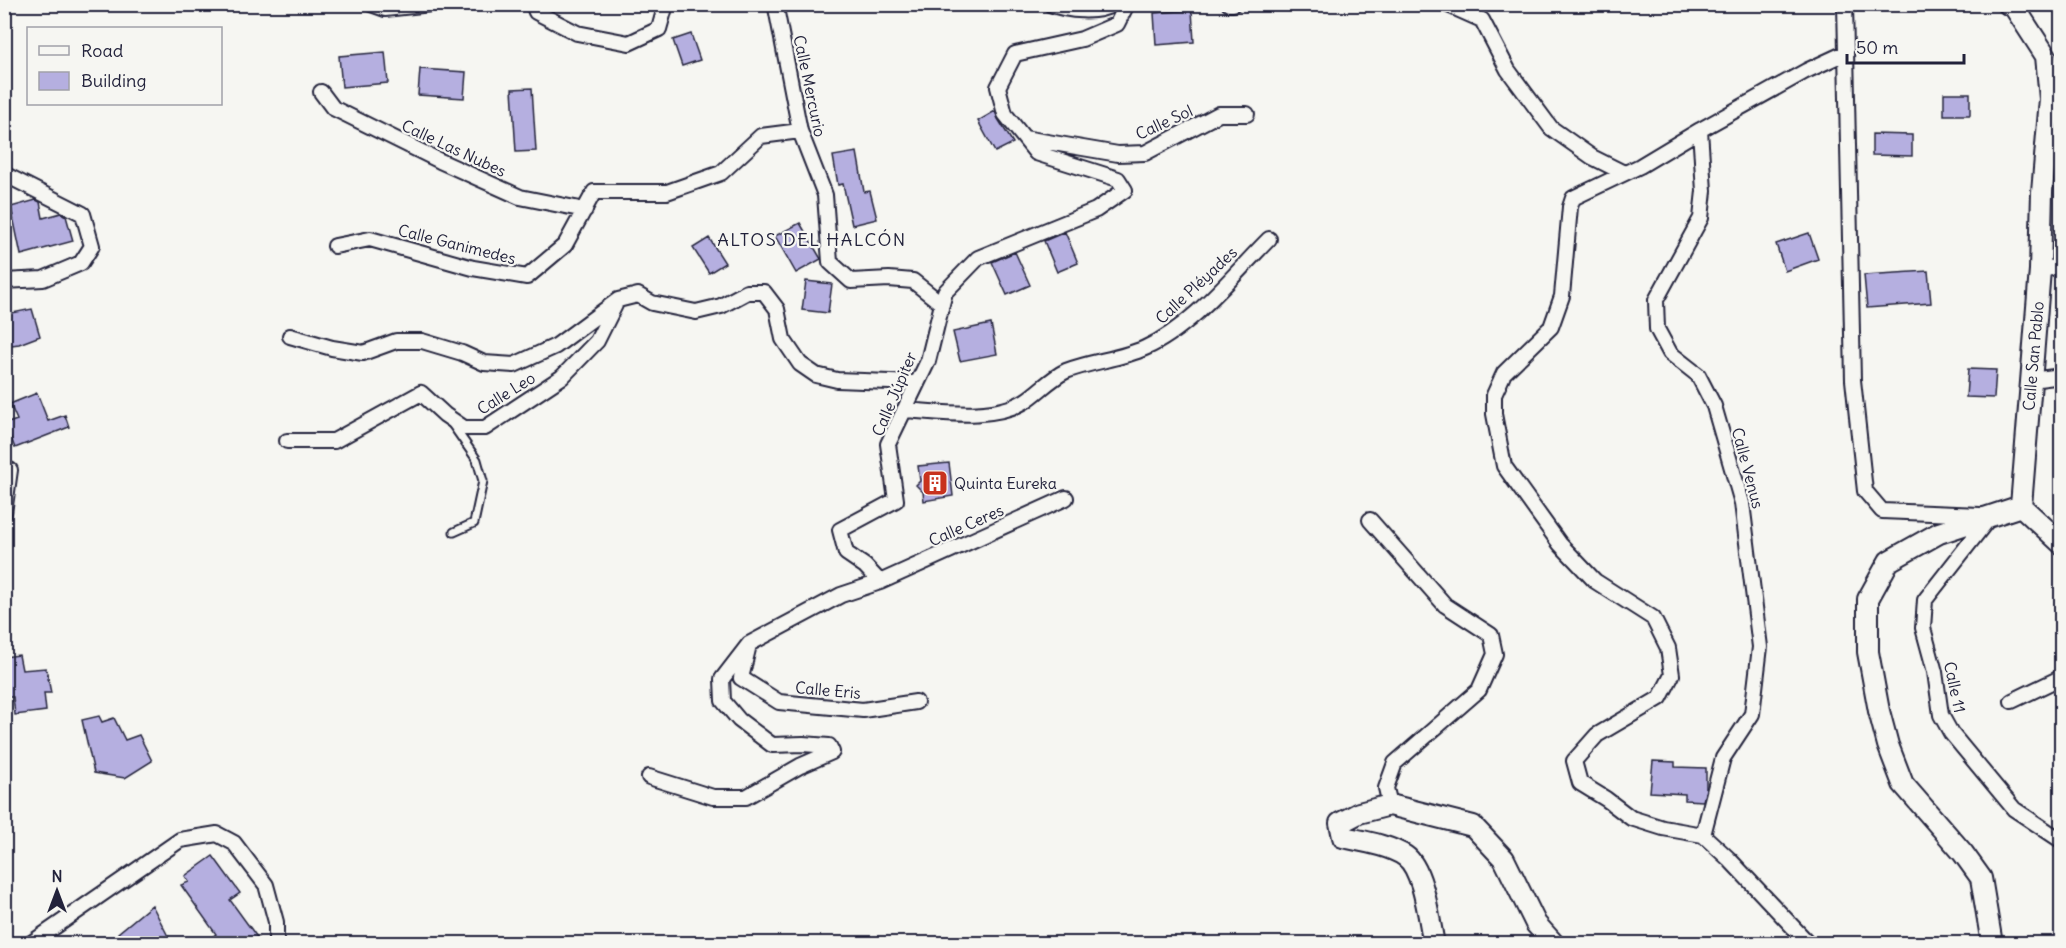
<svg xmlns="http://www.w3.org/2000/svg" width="2066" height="948" font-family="Delius,sans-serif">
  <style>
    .building { fill: #b5afe0; stroke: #22223b; stroke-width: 1.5 }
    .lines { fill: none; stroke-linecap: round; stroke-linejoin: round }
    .lane-casing { stroke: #22223b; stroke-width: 11 }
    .street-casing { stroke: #22223b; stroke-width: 18 }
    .secondary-casing { stroke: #22223b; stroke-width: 24 }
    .lane { stroke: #f6f6f2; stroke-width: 7 }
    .street { stroke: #f6f6f2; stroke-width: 14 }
    .secondary { stroke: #f6f6f2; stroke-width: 20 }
    .labels { text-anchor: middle; stroke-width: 4.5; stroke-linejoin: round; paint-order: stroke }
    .street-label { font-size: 16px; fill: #22223b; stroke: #f6f6f2 }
    .poi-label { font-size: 16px; fill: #22223b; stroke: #f6f6f2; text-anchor: start }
    .neighbourhood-label { font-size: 18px; letter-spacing: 1.5px; fill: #22223b; stroke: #f6f6f2 }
  </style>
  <rect width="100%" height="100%" fill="#f6f6f2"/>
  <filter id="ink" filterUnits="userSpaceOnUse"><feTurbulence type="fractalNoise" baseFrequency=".0167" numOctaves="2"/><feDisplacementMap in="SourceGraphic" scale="12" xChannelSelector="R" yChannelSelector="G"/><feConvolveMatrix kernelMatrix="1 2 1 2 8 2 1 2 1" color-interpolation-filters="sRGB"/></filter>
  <g filter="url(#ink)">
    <path class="building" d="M1192,10L1194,42L1156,45L1154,13Z
      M691,34L700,60L682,66L673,40Z
      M385,52L388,83L342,87L339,56Z
      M420,69L466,72L464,98L418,95Z
      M532,88L536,151L516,152L512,89Z
      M1944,93H1970V115H1944Z
      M995,111L998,119L1013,143L995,152L978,121Z
      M1872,134L1912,135V156L1872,155Z
      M857,152L864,192L870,191L877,219L852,225L843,184L838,185L833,156Z
      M36,200L40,202L43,218L61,213L66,216L73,241L21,255L11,207Z
      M800,223L821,259L796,273L775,236Z
      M1065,232L1078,263L1057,272L1044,241Z
      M1809,233L1818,259L1785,271L1776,244Z
      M709,238L725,263L709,273L693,248Z
      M1015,252L1030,285L1007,295L992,262Z
      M1928,271L1931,303L1867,308L1864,275Z
      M806,281L832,284L828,313L802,310Z
      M32,309L40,336L19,344L4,346V323L8,322L7,314Z
      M991,324L997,354L960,361L953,332Z
      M1968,369L1996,370L1994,398L1966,397Z
      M37,393L48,421L65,415L69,427L15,448L5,424L17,420L10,404Z
      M949,463L953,496L924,501L923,492L916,485L920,481L918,466Z
      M19,655L22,670L46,668L51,693H44L46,711L15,715L13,697H4V657Z
      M99,716L102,722L114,718L125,740L139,735L152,761L125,778L94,773L82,720Z
      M1653,761L1675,762V767L1706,768V789L1703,801L1685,800V794L1650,792Z
      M213,856L240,893L230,900L262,944H204L216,934L181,885L189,882L185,876Z
      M152,905L172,944H123L118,933Z"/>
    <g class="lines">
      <g class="lane-casing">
        <path id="lane" d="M452,424L477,460L483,481L474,523L454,532"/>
      </g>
      <g class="street-casing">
        <path id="street" d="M371,4L385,9L431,4
          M533,4L536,12L577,33L629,43L659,29L666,4
          M779,4L776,8L800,131L825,195L830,262L851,281L889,279L913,281L942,304
          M1050,4C1068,11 1097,14 1114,4
          M1229,4H1233
          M1446,4L1482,20L1508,70L1551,128L1592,157L1624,173
          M1845,4L1853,380L1865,491L1882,511L1980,515
          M321,92L333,108L440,161L520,197L585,210
          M1700,130L1704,191L1701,218L1656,300L1657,329L1670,353L1698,375L1714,406L1742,503L1760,647L1752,714L1723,758L1703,835
          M1024,138L1118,154L1145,153L1219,114H1247
          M4,174L83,214L92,246L81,263L43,279L4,281
          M335,246L370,239L473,268L527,277L565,245L594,192H667L721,173L761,136L800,131
          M2040,270L2062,266
          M290,336L332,348L363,353L396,341H422L462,353L484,363L514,365L556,346L618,300L638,295L652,303L696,312L721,306L747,292H764L777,309L783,339L800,364L816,375L837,380L916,383
          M2031,380L2062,376
          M904,410C940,412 993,421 1025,401C1039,392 1051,378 1066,371C1092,361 1121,359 1145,348C1192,327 1233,275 1269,239
          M287,441H334L421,393L445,415L464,428H485L562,377L597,341L615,305
          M4,513L10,470
          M1990,517L1925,600L1923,628L1935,672L1941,715L1951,733L2014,809L2062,841
          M1370,520L1445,605L1491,635L1495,654L1479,690L1395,763L1386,788L1390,805
          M880,582L1066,498
          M748,649L741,678L779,702L863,710L916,702
          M2012,701L2062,677
          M649,777L713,797H746L800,766L832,752L829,746L803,744L772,745L739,720L723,701L722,679L749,644L841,595L880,582L865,566L846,553L840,530L896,500L888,444L928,361L945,292L978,258L1096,210L1125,190L1118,179L1036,153L1005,114L998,87L1015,54L1082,39L1117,24L1127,4
          M30,944L180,840L217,834L234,843L266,885L276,922V944
          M1809,944L1729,859L1703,835L1663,828L1631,818L1606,799L1580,783L1574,761L1597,735L1660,698L1672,675L1668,648L1653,618L1595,581L1560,544L1504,466L1494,414V395L1504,373L1551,327L1562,296L1570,207L1573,198L1640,166L1700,130L1806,71L1845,53"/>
      </g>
      <g class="secondary-casing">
        <path id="secondary" d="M2008,4L2013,5L2046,56L2050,99L2042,192L2040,270L2021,506
          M2021,506L2062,544
          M1434,944C1429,921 1424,869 1405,856C1389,845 1361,841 1343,837L1340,823L1359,813L1390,805L1473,826L1504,859L1536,924L1554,944
          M1992,944L1981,878L1963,853L1903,784L1888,745L1879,711L1868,652V599L1889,561L1939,533L2021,506"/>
      </g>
      <use href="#lane" class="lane"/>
      <use href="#street" class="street"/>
      <use href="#secondary" class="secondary"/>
    </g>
  </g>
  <defs>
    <g id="building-square" transform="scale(1.35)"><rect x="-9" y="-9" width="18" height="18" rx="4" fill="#c8321e" stroke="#f6f6f2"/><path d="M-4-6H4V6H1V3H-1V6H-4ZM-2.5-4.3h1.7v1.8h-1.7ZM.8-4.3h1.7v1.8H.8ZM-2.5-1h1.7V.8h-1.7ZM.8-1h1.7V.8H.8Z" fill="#fff"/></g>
  </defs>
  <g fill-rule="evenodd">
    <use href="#building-square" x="935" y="483"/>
  </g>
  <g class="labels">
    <g class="street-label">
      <text transform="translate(810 86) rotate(78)" y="6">Calle Mercurio</text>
      <text transform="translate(1164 122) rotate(-25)" y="6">Calle Sol</text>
      <text transform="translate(454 148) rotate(25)" y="6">Calle Las Nubes</text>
      <text transform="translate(457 244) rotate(14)" y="6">Calle Ganimedes</text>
      <text transform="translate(1196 285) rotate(-43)" y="6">Calle Pléyades</text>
      <text transform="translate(2033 356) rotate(-85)" y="6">Calle San Pablo</text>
      <text transform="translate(506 393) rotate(-32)" y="6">Calle Leo</text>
      <text transform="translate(894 394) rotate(-67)" y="6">Calle Júpiter</text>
      <text transform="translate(1748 468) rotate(75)" y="6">Calle Venus</text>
      <text transform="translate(966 525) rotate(-24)" y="6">Calle Ceres</text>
      <text transform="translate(1955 687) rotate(78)" y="6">Calle 11</text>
      <text transform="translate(828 690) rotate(5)" y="6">Calle Eris</text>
    </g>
    <g class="poi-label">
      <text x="954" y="489">Quinta Eureka</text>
    </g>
    <g class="neighbourhood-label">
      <text x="812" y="246">ALTOS DEL HALCÓN</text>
    </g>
  </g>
  <rect width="2066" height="948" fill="none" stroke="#f6f6f2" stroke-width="24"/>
  <rect x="12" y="12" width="2042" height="924" fill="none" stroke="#22223b" stroke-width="2" filter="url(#ink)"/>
  <rect x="27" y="27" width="195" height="78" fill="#f6f6f2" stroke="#a1a1a9" stroke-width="1.5"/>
  <rect x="39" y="46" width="30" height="9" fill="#f6f6f2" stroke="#a1a1a9" stroke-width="1.5"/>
  <text x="81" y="57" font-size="18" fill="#22223b">Road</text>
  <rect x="39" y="72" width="30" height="18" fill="#b5afe0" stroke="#a1a1a9" stroke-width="1.5"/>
  <text x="81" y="87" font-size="18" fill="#22223b">Building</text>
  <g transform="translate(57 891)" stroke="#f6f6f2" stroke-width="4.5" paint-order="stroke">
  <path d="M0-4.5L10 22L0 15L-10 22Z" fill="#22223b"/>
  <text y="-9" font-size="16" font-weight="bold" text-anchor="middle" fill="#22223b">N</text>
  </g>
  <path d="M1847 54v9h117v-9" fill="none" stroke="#22223b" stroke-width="3"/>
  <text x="1856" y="54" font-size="18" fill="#22223b" stroke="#f6f6f2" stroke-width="4.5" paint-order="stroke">50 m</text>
</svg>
